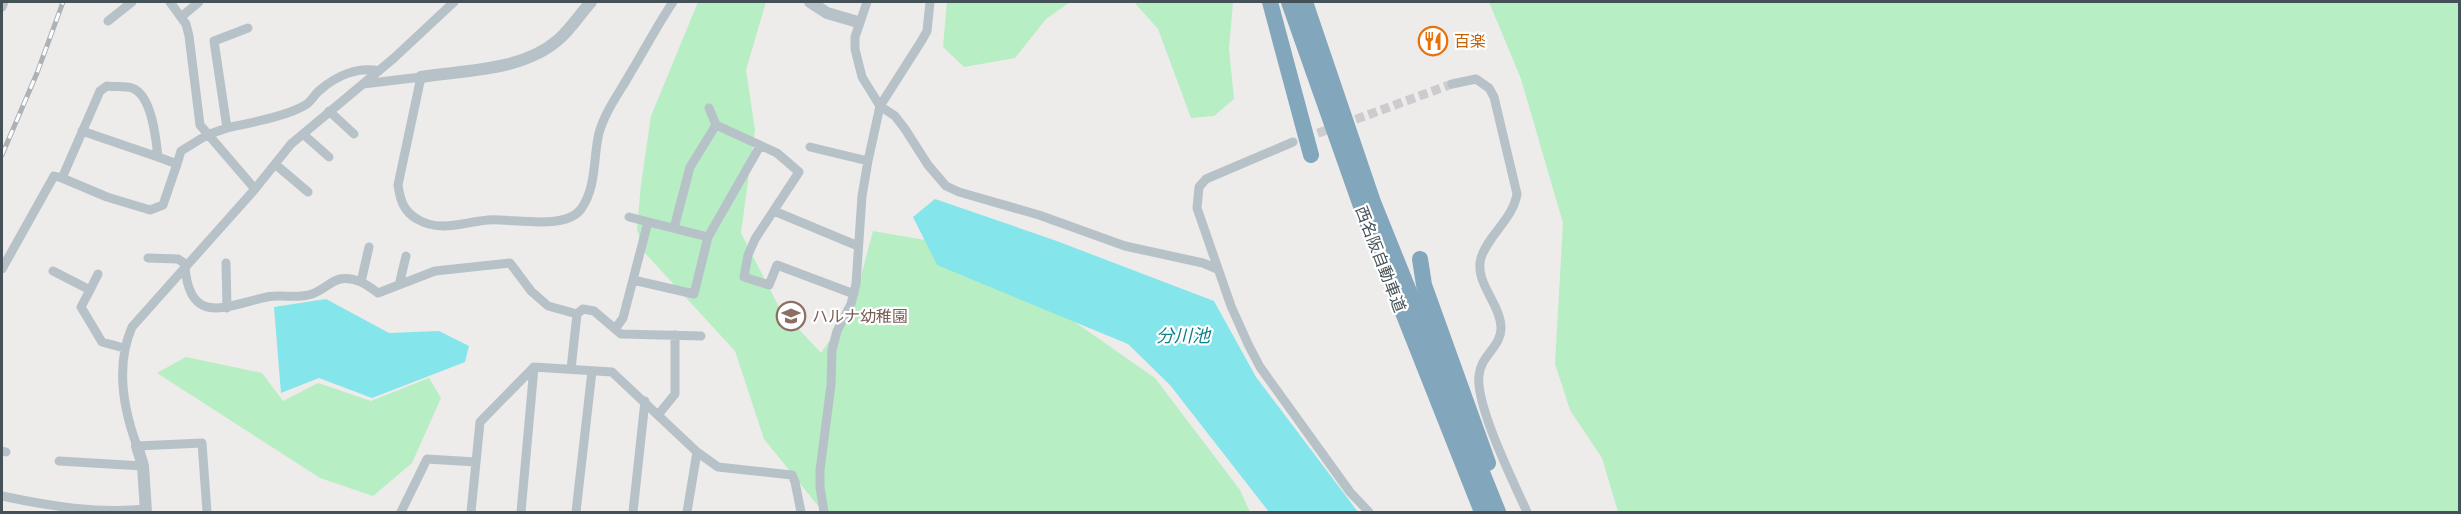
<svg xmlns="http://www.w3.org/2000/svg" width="2461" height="514" font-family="'Noto Sans','Noto Sans JP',sans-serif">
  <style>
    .green { fill: #b7eec4 }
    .water { fill: #84e5eb }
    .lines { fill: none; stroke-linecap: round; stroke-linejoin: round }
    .minor-tunnel { stroke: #ccccce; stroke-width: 9; stroke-dasharray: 9 4.5; stroke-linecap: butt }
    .minor { stroke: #b6c2c8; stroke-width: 9 }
    .tertiary { stroke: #b6c2c8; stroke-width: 12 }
    .motorway { stroke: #82a6bb; stroke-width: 16 }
    .rail-casing { stroke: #adb2b6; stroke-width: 5 }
    .rail { stroke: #fff; stroke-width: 3; stroke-dasharray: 9; stroke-linecap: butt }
    .labels { text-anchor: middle; stroke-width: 4.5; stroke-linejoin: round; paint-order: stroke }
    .food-label { font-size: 16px; fill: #c56008; stroke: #fff; text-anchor: start }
    .street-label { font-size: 16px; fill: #445258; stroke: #fff }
    .education-label { font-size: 16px; fill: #785e54; stroke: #fff; text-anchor: start }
    .water-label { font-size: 18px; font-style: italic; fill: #0c7f87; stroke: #fff }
  </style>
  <rect width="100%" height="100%" fill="#eeebeb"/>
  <path class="green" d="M698,2H766L746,70L755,130L741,233L780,309L821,353L853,306L873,231L931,241L1009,279L1082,327L1155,378L1240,490L1250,512H823L764,439L735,351L644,252L637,229L641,184L651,116Z
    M947,2H1070L1046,19L1015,58L964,67L943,47Z
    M1134,2H1233L1229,49L1234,99L1214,116L1191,118L1158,29Z
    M1489,2H2459V512H1618L1602,458L1570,410L1555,364L1563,223L1521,79Z
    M186,357L262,373L283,401L318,383L371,401L429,378L441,398L412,463L373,496L320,478L157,373Z"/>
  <path class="water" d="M935,199L1054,240L1214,301L1256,377L1358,512H1269L1170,385L1128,344L937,265L913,217Z
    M326,299L389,333L439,331L469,346L465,362L372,398L319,378L281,393L274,307Z"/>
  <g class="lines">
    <path class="minor-tunnel" d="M1305,138L1452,84"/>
    <path class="minor" d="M170,2L186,24L189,36L200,125L255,189L132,327C115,366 123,408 137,446L202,443L207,512
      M867,2L855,37V49L862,77L880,106L895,116L905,129L928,165L946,186L959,192L1039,215L1125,246L1203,263L1217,269
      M2,7L4,2
      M181,17L199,2
      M108,21L132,2
      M363,84L421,77L398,185C400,199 403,211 417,219C440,233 464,222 488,220C512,218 565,231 581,209C597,187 593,157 599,133C605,111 620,92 631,72C645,49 658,24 673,2
      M1452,84L1476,79L1489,88L1494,97L1517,194C1513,219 1488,235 1481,258C1474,282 1500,303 1501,327C1502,346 1481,355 1479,375C1475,405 1514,483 1527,512
      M107,86C115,87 125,86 132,88C152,95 156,139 158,157L177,164L163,205L150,210L107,197L62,178L100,91Z
      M329,111L354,134
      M716,125L777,153L799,172L755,239L748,255L744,277L769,285L777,265L854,294
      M227,128C249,123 289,116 307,104C312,100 315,94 320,90C336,76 358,66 379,71
      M82,131L158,157
      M303,134L329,157
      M1293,142L1206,179L1199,187L1197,208L1231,306L1248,344L1260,367L1350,492L1369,512
      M810,147L868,161
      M177,164L181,151L207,135L227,128L214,41L248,28
      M275,164L308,192
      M255,189L291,144L394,58L454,2
      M774,211L858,246
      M629,217L708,237
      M674,228L690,167L716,125L709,108
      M148,258L178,259L187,265
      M226,263L227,308
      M185,267C190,328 228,305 267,297C281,294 298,299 312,294C322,291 331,281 340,279C355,276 367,285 378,293L435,271L510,263L531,291L548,306L577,314L583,309L594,311L621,334L701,336
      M2,269L54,176L62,178
      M53,271L90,290L81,307L102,342L124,348
      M633,280L694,294L708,237L760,146
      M361,282L369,247
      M399,285L406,256
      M90,290L98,274
      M615,329L623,318L648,222
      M571,369L577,314
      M658,415L675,394V335
      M2,451L6,452
      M59,461L143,466
      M2,496C49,506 98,514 146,509
      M401,512L427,459L476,462
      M471,512L480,422L534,367L612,372L697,452L718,467L792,475L795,482L801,512
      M521,512L534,367
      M576,512L592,371
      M633,512L645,401
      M687,512L697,452
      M824,512L820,487V470L831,385L832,350L837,331L851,304L856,284L862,196L868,161L880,106L922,40L927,31L930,2"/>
    <path class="tertiary" d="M810,2L827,13L858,22
      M421,77C466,70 522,71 558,40C571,29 580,14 591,2
      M137,446L143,466L146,512"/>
    <path class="motorway" d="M1270,2L1311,155
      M1289,2L1362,209L1482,512
      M1305,2L1373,202L1498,512
      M1420,259L1424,285L1488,463"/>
    <g class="rail-casing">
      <path id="rail" d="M2,155L37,73L63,2"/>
    </g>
    <use href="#rail" class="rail"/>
  </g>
  <defs>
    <g id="restaurant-ring" transform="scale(1.5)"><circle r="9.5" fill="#fff" stroke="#e8710a" stroke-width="1.5"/><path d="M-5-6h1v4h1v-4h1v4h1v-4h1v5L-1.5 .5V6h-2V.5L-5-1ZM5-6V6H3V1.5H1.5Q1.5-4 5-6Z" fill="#e8710a"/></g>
    <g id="school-ring" transform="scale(1.5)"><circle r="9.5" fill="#fff" stroke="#8d6e63" stroke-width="1.5"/><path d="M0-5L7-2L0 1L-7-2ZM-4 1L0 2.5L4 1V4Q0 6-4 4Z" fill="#8d6e63"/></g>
  </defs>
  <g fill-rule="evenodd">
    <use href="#restaurant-ring" x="1433" y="41"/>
    <use href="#school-ring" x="791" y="316"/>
  </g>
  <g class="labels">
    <g class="food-label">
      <text x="1454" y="47">百楽</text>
    </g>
    <g class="street-label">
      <text transform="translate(1381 259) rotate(69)" y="6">西名阪自動車道</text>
    </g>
    <g class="education-label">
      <text x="812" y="322">ハルナ幼稚園</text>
    </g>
    <g class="water-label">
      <text x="1183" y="342">分川池</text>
    </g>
  </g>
  <rect width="2461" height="514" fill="none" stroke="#445258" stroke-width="6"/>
</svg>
